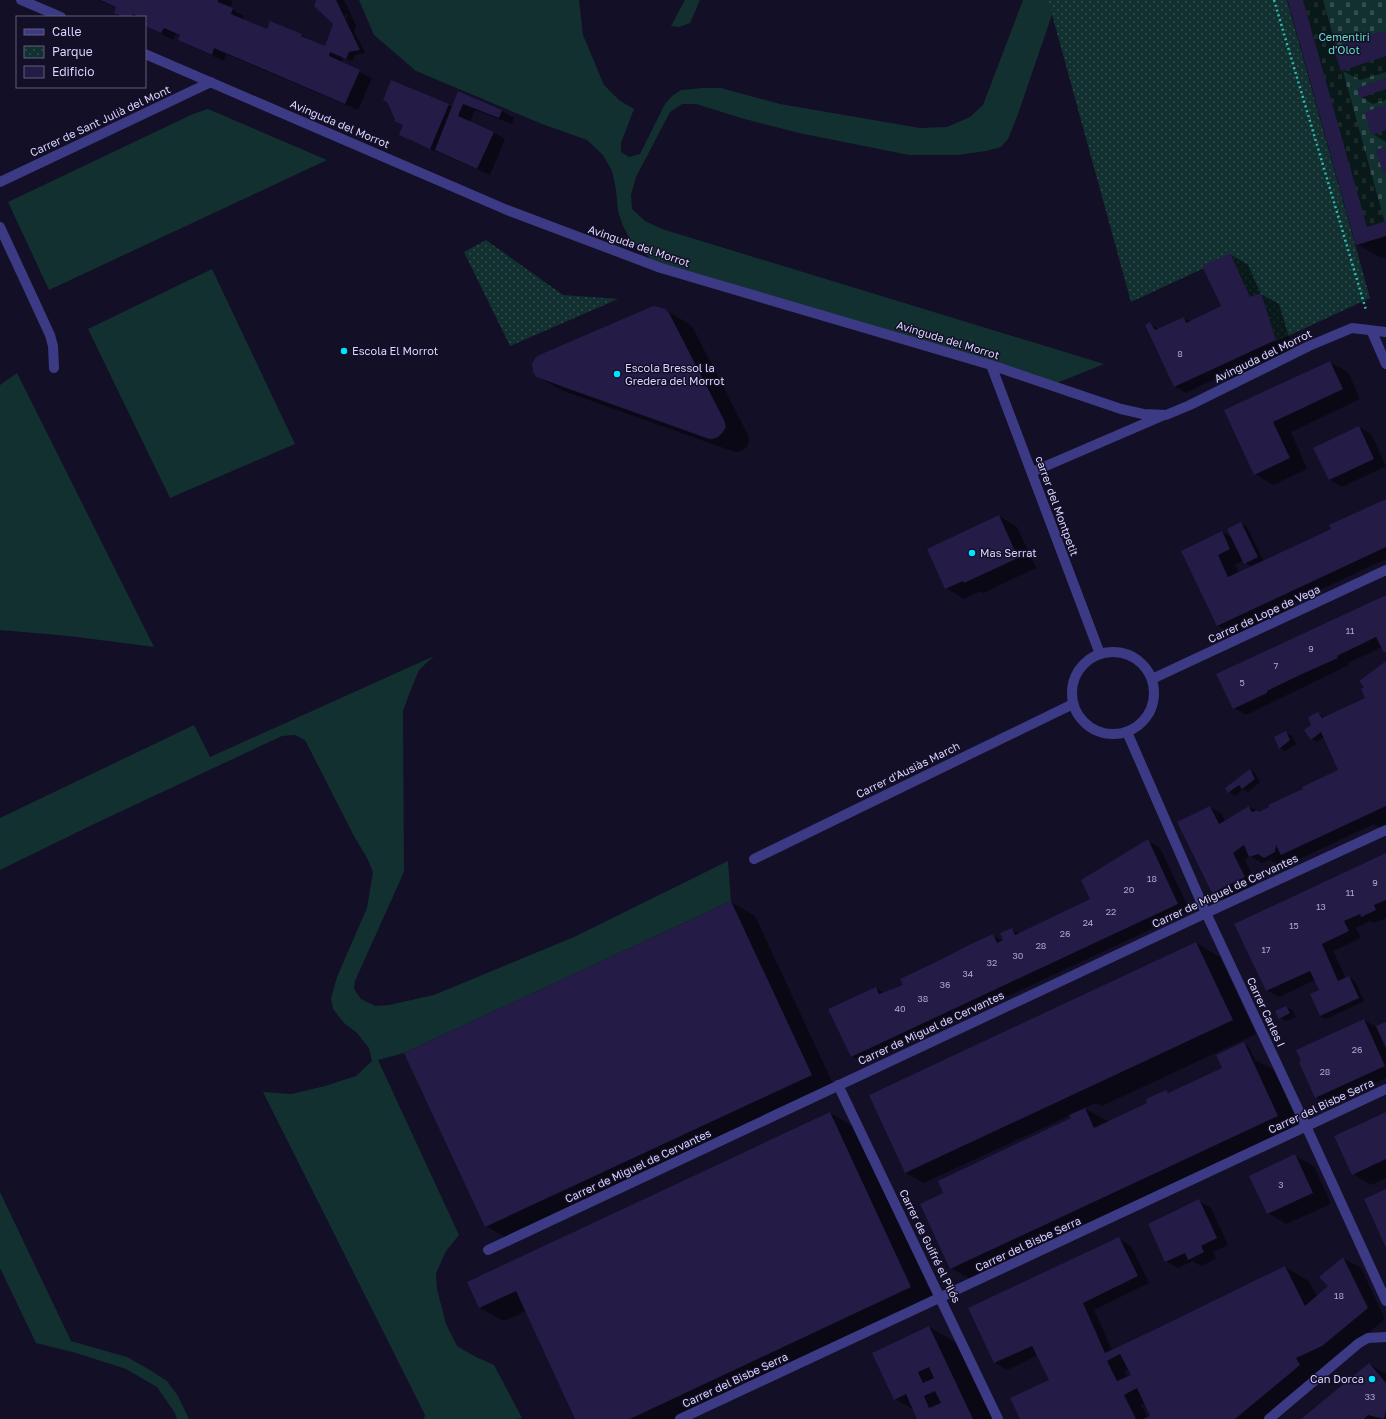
<svg xmlns="http://www.w3.org/2000/svg" width="1386" height="1419" font-family="'Golos Text',sans-serif">
  <style>
    .green { fill: #12302f }
    .cemetery { fill: url(#cemetery-stones) }
    .park { fill: url(#park-dots) }
    .shadow { fill: #0007; fill-rule: evenodd }
    .building { fill: #241b47; fill-rule: evenodd }
    .lines { fill: none; stroke-linecap: round; stroke-linejoin: round }
    .path { stroke: #2fb8b0; stroke-width: 2.5; stroke-dasharray: 2 3; stroke-linecap: butt }
    .minor { stroke: #3d3a85; stroke-width: 10 }
    .poi-dot { fill: #00e5ff; stroke: #130f26; stroke-width: 1.5 }
    .labels { text-anchor: middle; stroke-width: 3; stroke-linejoin: round; paint-order: stroke }
    .number-label { font-size: 9px; fill: #aca6d1 }
    .park-label { font-size: 11px; fill: #5fe0c0; stroke: #130f26 }
    .street-label { font-size: 11px; fill: #d9d4ff; stroke: #130f26 }
    .poi-label { font-size: 11px; fill: #d9d4ff; stroke: #130f26; text-anchor: start }
  </style>
  <defs>
    <pattern id="cemetery-stones" width="16" height="16" patternUnits="userSpaceOnUse"><rect width="16" height="16" fill="#12302f"/><path d="M2 7V4a2 2 0 0 1 4 0v3zM10 15v-3a2 2 0 0 1 4 0v3z" fill="#344d4e"/></pattern>
    <pattern id="park-dots" width="8" height="8" patternUnits="userSpaceOnUse"><rect width="8" height="8" fill="#12302f"/><path d="M2 2h.1M6 6h.1" fill="none" stroke="#344d4e" stroke-width="1.8" stroke-linecap="round"/></pattern>
  </defs>
  <rect width="100%" height="100%" fill="#130f26"/>
  <path class="green" d="M359,0H579L583,35L604,85L619,100L634,109L621,143V152L629,157L640,154L665,104L672,96L681,90L702,88H721L780,104L920,128L947,127L970,117L983,105L1023,0H1057L1018,114L1008,139L1001,147L986,151L958,155H909L799,133L741,118L696,104H682L670,112L636,177L631,195L632,209L645,221L662,229L1104,364L1052,385L661,268L631,241L623,226L618,211L616,190L612,171L603,155L587,140L542,124L416,71L374,35Z
    M685,0H700L690,23L679,27L671,26Z
    M208,109L327,160L49,290L8,202L193,114Z
    M212,269L295,444L170,498L88,329Z
    M17,373L154,647L69,636L0,630V385Z
    M434,656L419,670L410,692L403,711L404,872L355,981L354,989L361,999L375,1006L389,1005L434,995L574,937L728,861L731,901L404,1053L378,1060L459,1235L446,1251L436,1273L437,1289L446,1324L457,1346L474,1356L494,1365L522,1418L517,1419H424L425,1415L263,1092L292,1094L325,1086L356,1076L372,1061L369,1048L357,1033L344,1023L333,1009L331,998L337,977L367,908L373,872L367,858L354,836L305,740L295,735L282,736L94,824L0,870V818L194,725L210,757Z
    M0,1192L71,1341L127,1357L150,1370L167,1381L178,1396L189,1419H177L175,1413L157,1387L126,1369L76,1353L36,1343L0,1268Z"/>
  <path class="cemetery" d="M1288,0H1386V236L1356,245Z"/>
  <path class="park" d="M1048,0H1287L1370,298L1275,342L1261,294L1250,298L1230,256L1131,302Z
    M486,240L563,295L618,299L510,346L464,252Z"/>
  <path class="shadow" d="M98,0H229L233,2L230,8L244,16L243,20L268,30L301,35L325,48L334,24L317,0H344L356,26L354,31L365,53L355,55L352,61L343,57L341,63L372,78L358,110L226,54L224,61L191,46L179,39L181,36L176,34L173,40L146,26L148,21L145,20V17H123L115,12L117,8ZM346,14H348L341,29L340,27Z
    M1289,0H1323L1336,47L1386,31V72L1360,80L1343,71L1385,223L1386,222V257L1381,258L1357,244Z
    M1386,79V100L1373,104L1361,97Z
    M459,93L502,111L514,118L512,124L475,110L470,122L493,132L505,139L490,175L412,141L400,134L448,105L453,107Z
    M1386,106V142L1373,134Z
    M1230,254L1248,265L1261,294L1279,304L1293,350L1227,380L1221,376L1186,393L1174,386L1150,324L1159,329L1184,318L1191,322L1222,307Z
    M665,310L689,324L693,328L748,435L749,441L747,446L743,450L738,452L732,451L561,390L536,376ZM557,383L712,438L711,440L557,385Z
    M1329,362L1348,372L1360,399L1291,432L1307,469L1273,485L1255,474L1225,411Z
    M1359,427L1371,434L1386,466L1342,487L1330,480Z
    M1386,500V559L1292,603L1295,608L1236,636L1218,626L1182,551L1222,532L1233,538L1241,523L1247,527L1264,562L1332,529ZM1243,561L1252,567L1239,573L1235,565Z
    M999,516L1017,527L1036,568L983,593L980,591L964,599L946,588Z
    M1386,596V653L1382,647L1348,663L1349,665L1246,715L1234,708Z
    M1386,662V831L1374,824L1293,862L1287,858V859L1277,864L1270,860L1262,863L1250,856L1245,860L1256,884L1225,899L1213,892L1210,807L1222,814L1225,821L1249,807L1261,812L1341,772L1324,737L1317,742L1311,739L1312,725L1318,713L1325,718L1367,699Z
    M1286,733L1292,736L1296,744L1285,751L1280,748Z
    M1250,770L1256,774L1260,782L1248,792L1243,789L1235,796L1229,792L1226,788Z
    M1148,841L1160,848L1190,911L864,1063L851,1056L876,988L884,993L904,985L993,936L1005,942L1011,929L1020,934L1091,899Z
    M1386,854V918L1374,923L1370,921L1356,928L1361,938L1333,951L1346,979L1349,977L1355,981L1364,1001L1326,1019L1320,1016L1321,990L1315,980L1279,997L1267,990Z
    M731,902L755,916L835,1088L510,1240L486,1226L406,1053Z
    M1196,943L1220,957L1256,1034L1102,1106L1096,1103L1084,1108L1109,1122L1149,1104L1166,1091L1170,1093L1223,1069L1244,1044L1249,1047L1255,1060L1274,1070L1301,1130L975,1282L951,1268L945,1194L1073,1119L1071,1115L924,1183L906,1173L870,1096Z
    M1286,1007L1292,1010L1296,1017L1286,1021L1280,1018Z
    M1364,1020L1376,1027L1386,1050V1078L1328,1104L1316,1097Z
    M830,1113L854,1127L935,1301L683,1419H576L526,1311L504,1321L480,1308Z
    M1386,1113V1178L1371,1185L1353,1174Z
    M1295,1156L1314,1166L1331,1204L1286,1224L1268,1213Z
    M1199,1201L1211,1208L1228,1245L1213,1252L1216,1259L1201,1266L1193,1261L1178,1268L1166,1261Z
    M1119,1239L1131,1246L1149,1283L1094,1310L1112,1350L1285,1267L1309,1281L1317,1297L1330,1286L1343,1258L1361,1268L1385,1319L1343,1354L1276,1419H1021L1050,1380L1038,1355L1007,1370L995,1363ZM1129,1369L1132,1376L1128,1378L1124,1371ZM1145,1404L1151,1416L1148,1418L1141,1405Z
    M929,1327L964,1347L997,1419H918L914,1410L895,1399Z
    M1369,1364L1386,1374V1419H1303Z"/>
  <path class="building" d="M100,0H218V2L233,8L231,14L267,29L270,21L302,34L301,36L325,46L333,24L314,6L316,0H336L360,50L349,52L346,59L330,52L329,56L360,70L345,104L214,48L212,55L178,40L180,35L164,28L161,33L145,26L147,20L145,19V17H140L133,14L131,17H124L114,13L116,7Z
    M1288,0H1303L1367,227L1386,221V236L1356,245Z
    M1386,30V56L1341,71L1333,47Z
    M1386,78V89L1360,98L1357,88Z
    M391,80L449,104L430,149L399,135L403,125L394,121L395,119L387,102L383,100Z
    M458,91L502,110L499,118L463,104L458,116L494,132L477,169L435,150Z
    M1386,105V130L1372,135L1364,112Z
    M1386,146V172L1383,173L1376,150Z
    M1230,253L1250,297L1261,293L1276,340L1174,387L1145,325L1150,322L1155,330L1184,317L1186,323L1221,306L1202,266Z
    M653,306L659,307L665,309L669,313L724,420L726,427L723,432L718,437L713,439L707,438L536,377L533,372L532,363L537,356Z
    M1330,361L1343,389L1273,422L1290,458L1254,475L1224,410Z
    M1359,426L1374,459L1329,480L1313,448Z
    M1386,499V547L1217,626L1181,551L1222,531L1230,549L1218,555L1228,577L1331,529L1329,525Z
    M999,515L1018,558L964,583L963,581L945,589L927,549Z
    M1241,522L1258,557L1244,564L1227,529Z
    M1386,595V652L1384,653L1376,637L1337,656L1338,658L1302,674L1267,691V693L1233,709L1216,674Z
    M1386,661V806L1281,855L1276,845L1275,852L1264,858L1258,854L1249,857L1244,845L1233,853L1245,877L1212,893L1177,822L1210,806L1219,824L1249,806L1251,811L1253,812L1257,810L1259,812L1269,807L1268,805L1303,789L1302,787L1338,770L1321,732L1311,740L1304,730L1311,725L1308,717L1318,712L1322,718L1365,698L1361,689L1364,687L1359,681Z
    M1286,731L1290,740L1279,749L1274,737Z
    M1250,769L1255,779L1242,789L1239,785L1228,793L1225,788Z
    M1148,839L1178,904L851,1057L828,1009L876,987L879,994L903,985L900,979L946,957L969,945L993,934L997,943L1003,940L1000,933L1012,928L1015,935L1090,899L1081,880Z
    M1386,853V900L1374,905L1376,910L1361,917L1360,914L1344,921L1349,931L1322,944L1338,981L1349,976L1359,998L1320,1016L1310,994L1319,990L1310,971L1266,991L1234,924Z
    M731,901L812,1075L485,1227L404,1053Z
    M1196,942L1233,1020L905,1173L869,1095Z
    M1286,1006L1290,1013L1279,1019L1275,1011Z
    M1364,1019L1385,1066L1315,1098L1299,1062L1301,1061L1296,1050Z
    M1386,1022V1047L1376,1026Z
    M1244,1042L1278,1116L950,1269L920,1204L943,1193L938,1181L1071,1118L1069,1115L1085,1108L1094,1128L1147,1103L1146,1099L1166,1090L1168,1093L1222,1068L1216,1055Z
    M830,1112L911,1287L630,1419H575L516,1291L479,1308L467,1282Z
    M1386,1112V1159L1352,1175L1334,1136Z
    M1295,1154L1313,1193L1267,1214L1249,1176Z
    M1386,1189V1248L1364,1199Z
    M1199,1199L1217,1238L1201,1246L1204,1252L1188,1260L1185,1253L1165,1262L1148,1224Z
    M1119,1237L1138,1276L1083,1303L1105,1353L1162,1326L1285,1266L1305,1306L1328,1286L1319,1277L1343,1257L1368,1308L1322,1346L1296,1358L1300,1365L1235,1419H1143L1150,1416L1137,1388L1124,1395L1136,1419H1020L1010,1398L1049,1380L1032,1346L994,1363L968,1308ZM1120,1354L1131,1375L1117,1381L1107,1361Z
    M929,1326L973,1419H917L906,1394L894,1400L872,1353ZM929,1367L934,1378L923,1383L918,1372ZM935,1391L941,1403L929,1408L924,1396Z
    M1369,1363L1386,1383V1410L1384,1419L1368,1415L1364,1419H1301Z"/>
  <g class="lines">
    <path class="path" d="M1274,0L1366,310"/>
    <path class="minor" d="M21,0L61,17
      M145,54L507,210L661,268L991,365L1121,409L1143,414L1166,415L1190,405L1309,346L1352,328L1386,332
      M0,182L211,82
      M0,227L50,335L53,346L54,368
      M1372,332L1386,364
      M991,365L1100,654
      M1032,472L1162,416
      M1072 693a41 41 0 1 1 82 0a41 41 0 1 1-82 0Z
      M1152,679L1386,570
      M1127,732L1206,913L1306,1126L1386,1301
      M754,859L1073,704
      M838,1085L998,1419
      M488,1250L1206,913L1386,830
      M680,1419L1386,1089
      M1269,1419L1359,1343L1368,1338L1386,1337"/>
  </g>
  <g class="poi-dot">
    <circle cx="344" cy="351" r="4"/>
    <circle cx="617" cy="374" r="4"/>
    <circle cx="972" cy="553" r="4"/>
    <circle cx="1372" cy="1379" r="4"/>
  </g>
  <g class="labels">
    <g class="number-label">
      <text x="1180" y="357">8</text>
      <text x="1350" y="634">11</text>
      <text x="1311" y="652">9</text>
      <text x="1276" y="669">7</text>
      <text x="1242" y="686">5</text>
      <text x="1152" y="882">18</text>
      <text x="1375" y="886">9</text>
      <text x="1129" y="893">20</text>
      <text x="1350" y="896">11</text>
      <text x="1321" y="910">13</text>
      <text x="1111" y="915">22</text>
      <text x="1088" y="926">24</text>
      <text x="1294" y="929">15</text>
      <text x="1065" y="937">26</text>
      <text x="1041" y="949">28</text>
      <text x="1266" y="953">17</text>
      <text x="1018" y="959">30</text>
      <text x="992" y="966">32</text>
      <text x="968" y="977">34</text>
      <text x="945" y="988">36</text>
      <text x="923" y="1002">38</text>
      <text x="900" y="1012">40</text>
      <text x="1357" y="1053">26</text>
      <text x="1325" y="1075">28</text>
      <text x="1281" y="1188">3</text>
      <text x="1339" y="1299">18</text>
      <text x="1370" y="1400">33</text>
    </g>
    <g class="park-label">
      <text x="1344" y="41">Cementiri<tspan x="1344" dy="13">d'Olot</tspan></text>
    </g>
    <g class="street-label">
      <text transform="translate(100 121) rotate(-25)" y="4">Carrer de Sant Julià del Mont</text>
      <text transform="translate(340 124) rotate(23)" y="4">Avinguda del Morrot</text>
      <text transform="translate(639 246) rotate(19)" y="4">Avinguda del Morrot</text>
      <text transform="translate(948 340) rotate(17)" y="4">Avinguda del Morrot</text>
      <text transform="translate(1263 356) rotate(-26)" y="4">Avinguda del Morrot</text>
      <text transform="translate(1057 506) rotate(70)" y="4">carrer del Montpetit</text>
      <text transform="translate(1264 614) rotate(-25)" y="4">Carrer de Lope de Vega</text>
      <text transform="translate(908 770) rotate(-26)" y="4">Carrer d'Ausiàs March</text>
      <text transform="translate(1225 891) rotate(-25)" y="4">Carrer de Miguel de Cervantes</text>
      <text transform="translate(1266 1012) rotate(65)" y="4">Carrer Carles I</text>
      <text transform="translate(931 1028) rotate(-25)" y="4">Carrer de Miguel de Cervantes</text>
      <text transform="translate(1321 1106) rotate(-25)" y="4">Carrer del Bisbe Serra</text>
      <text transform="translate(638 1166) rotate(-25)" y="4">Carrer de Miguel de Cervantes</text>
      <text transform="translate(1028 1244) rotate(-25)" y="4">Carrer del Bisbe Serra</text>
      <text transform="translate(930 1246) rotate(64)" y="4">Carrer de Guifré el Pilós</text>
      <text transform="translate(735 1380) rotate(-25)" y="4">Carrer del Bisbe Serra</text>
    </g>
    <g class="poi-label">
      <text x="352" y="355">Escola El Morrot</text>
      <text x="625" y="372">Escola Bressol la<tspan x="625" dy="13">Gredera del Morrot</tspan></text>
      <text x="980" y="557">Mas Serrat</text>
      <text x="1364" y="1383" text-anchor="end">Can Dorca</text>
    </g>
  </g>
  <rect x="16" y="16" width="130" height="72" fill="#130f26" stroke="#625e7d"/>
  <rect x="24" y="29" width="20" height="6" fill="#3d3a85" stroke="#625e7d"/>
  <text x="52" y="36" font-size="12" fill="#d9d4ff">Calle</text>
  <rect x="24" y="46" width="20" height="12" fill="url(#park-dots)" stroke="#625e7d"/>
  <text x="52" y="56" font-size="12" fill="#d9d4ff">Parque</text>
  <rect x="24" y="66" width="20" height="12" fill="#241b47" stroke="#625e7d"/>
  <text x="52" y="76" font-size="12" fill="#d9d4ff">Edificio</text>
</svg>
